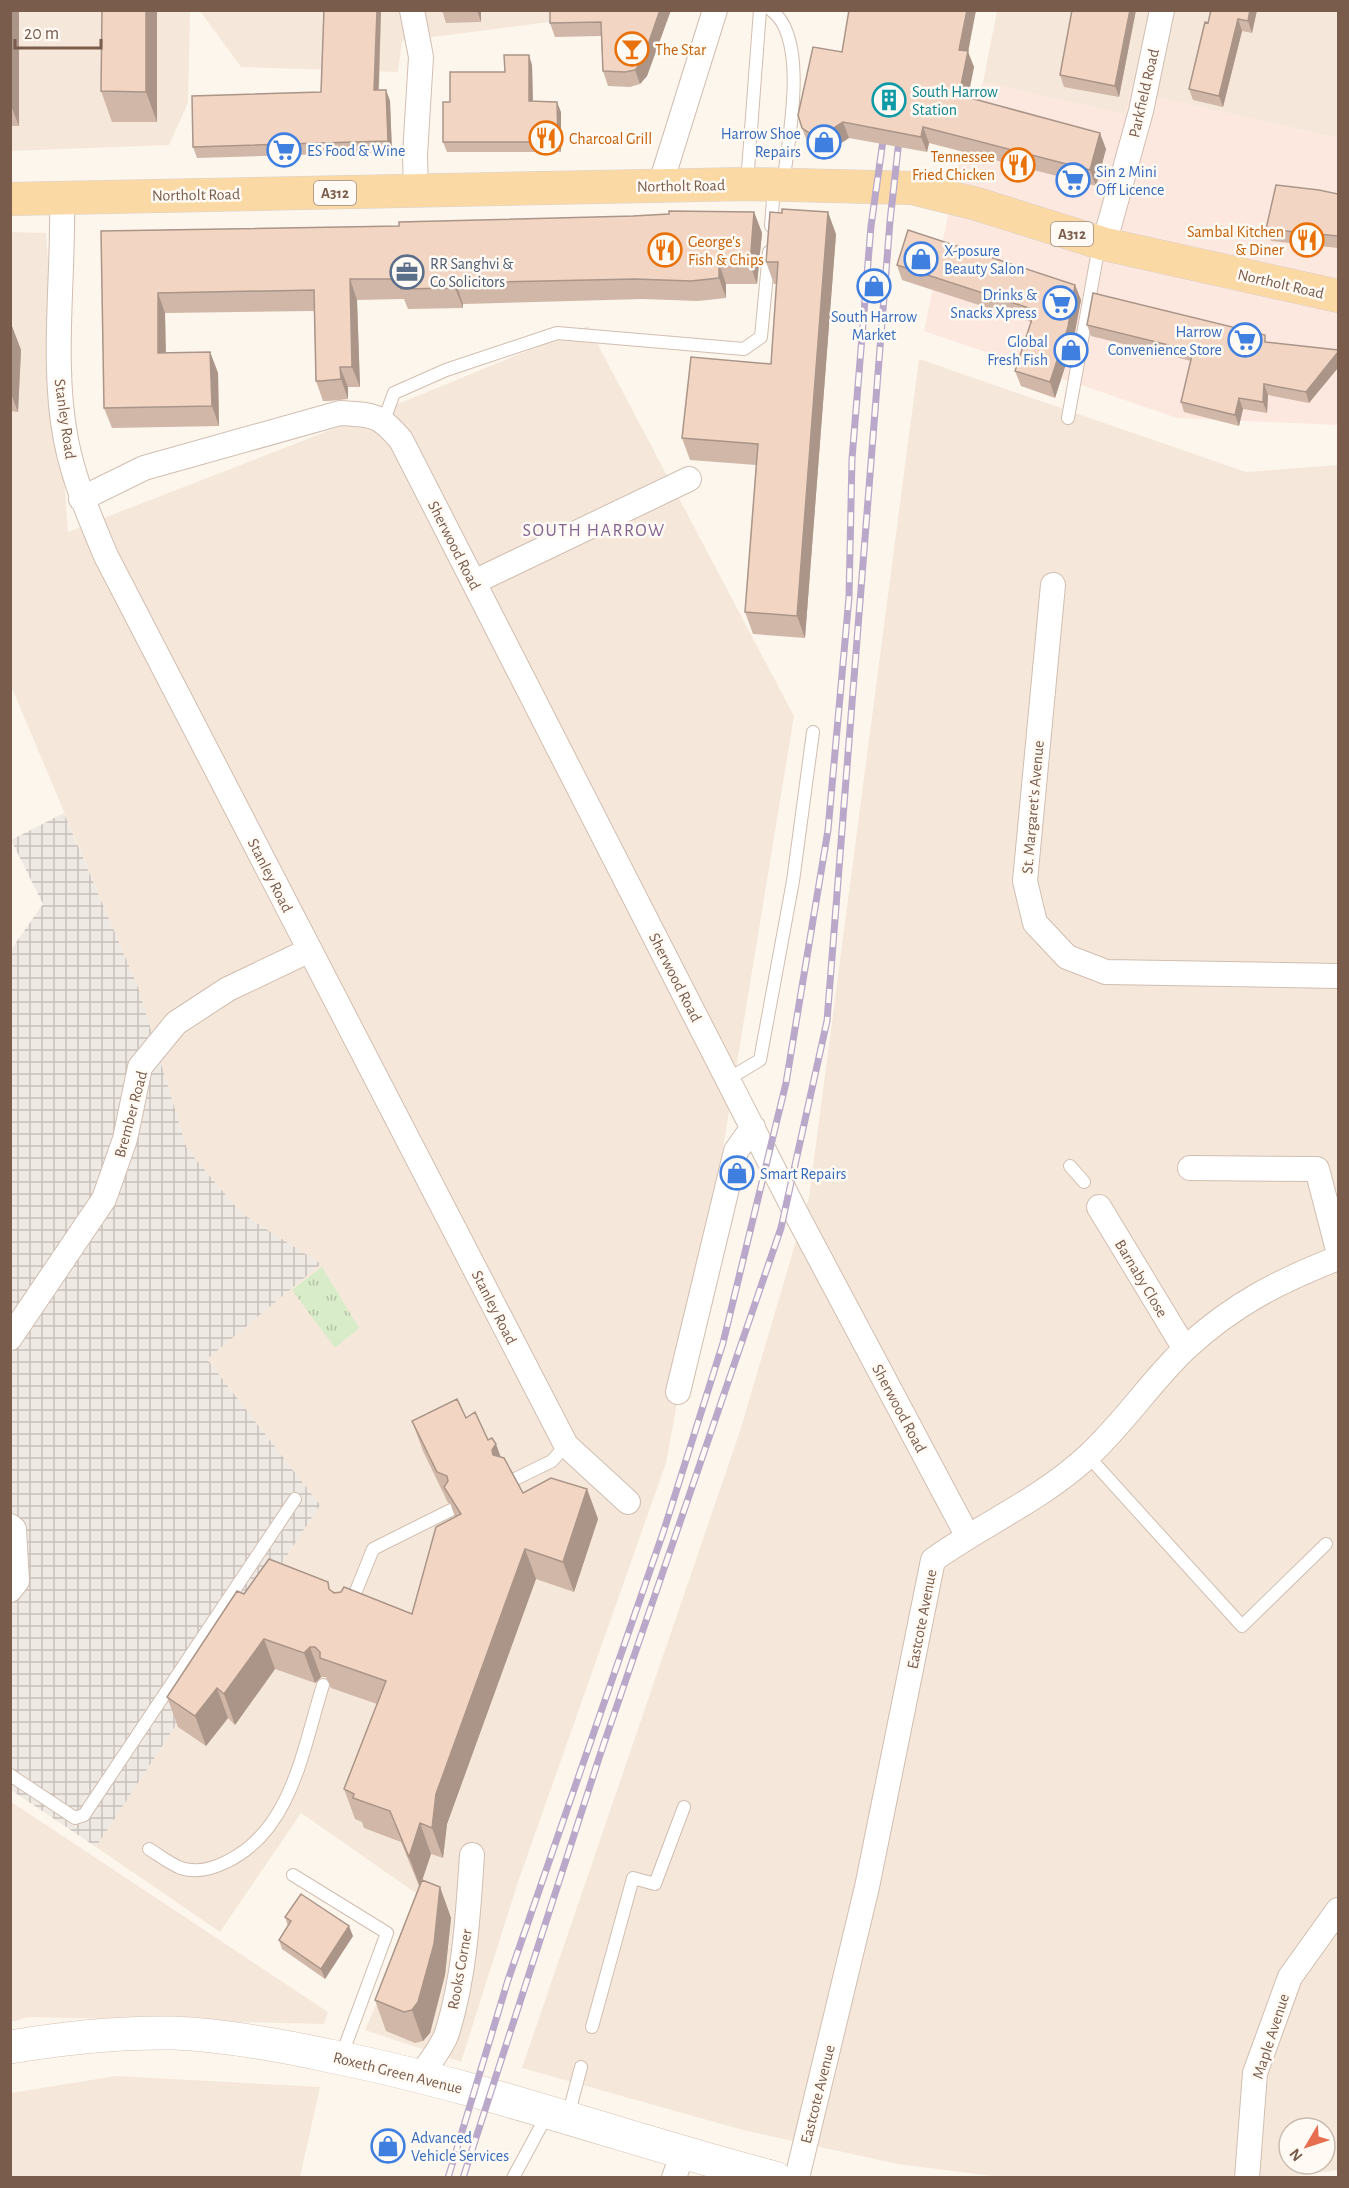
<svg xmlns="http://www.w3.org/2000/svg" width="1349" height="2188" font-family="'Alegreya Sans',sans-serif">
  <style>
    .residential { fill: #f5e8da; fill-rule: evenodd }
    .commercial { fill: #fde8e0 }
    .industrial { fill: url(#industrial-grid) }
    .grass { fill: url(#grass-tufts) }
    .lines { fill: none; stroke-linecap: round; stroke-linejoin: round }
    .lane-casing { stroke: #d1beb0; stroke-width: 14 }
    .street-casing { stroke: #d1beb0; stroke-width: 26 }
    .secondary-casing { stroke: #d6c0b0; stroke-width: 34 }
    .primary-casing { stroke: #dad1cd; stroke-width: 34 }
    .lane { stroke: #fff; stroke-width: 12 }
    .street { stroke: #fff; stroke-width: 24 }
    .secondary { stroke: #fff; stroke-width: 33 }
    .primary { stroke: #fbd9a5; stroke-width: 33 }
    .rail-casing { stroke: #b9a8c9; stroke-width: 7 }
    .rail { stroke: #fffaf3; stroke-width: 4.5; stroke-dasharray: 14; stroke-linecap: butt }
    .wall { fill: #d1b7a8 }
    .shaded-wall { fill: #aa9588 }
    .building { fill: #f3d5c3; stroke: #aa9588; stroke-width: 1.5 }
    .labels { text-anchor: middle; stroke-width: 5; stroke-linejoin: round; paint-order: stroke }
    .shield { fill: #fffaf3; stroke: #a28b7f; stroke-width: 1.5 }
    .shield-label { font-size: 15px; font-weight: bold; fill: #7a5c4d }
    .food-label { font-size: 16px; fill: #c56008; stroke: #fffaf3; text-anchor: start }
    .culture-label { font-size: 16px; fill: #0d838f; stroke: #fffaf3; text-anchor: start }
    .street-label { font-size: 16px; fill: #7a5c4d; stroke: #fffaf3 }
    .shop-label { font-size: 16px; fill: #366cbe; stroke: #fffaf3; text-anchor: start }
    .service-label { font-size: 16px; fill: #4e5e75; stroke: #fffaf3; text-anchor: start }
    .neighbourhood-label { font-size: 18px; letter-spacing: 1.5px; fill: #846695; stroke: #fffaf3 }
  </style>
  <defs>
    <pattern id="industrial-grid" width="8" height="8" patternUnits="userSpaceOnUse" patternTransform="scale(1.5)"><rect width="8" height="8" fill="#efe9e4"/><path d="M0 4h8M4 0v8" fill="none" stroke="#c7c0bb"/></pattern>
    <pattern id="grass-tufts" width="24" height="20" patternUnits="userSpaceOnUse" patternTransform="scale(1.5)"><rect width="24" height="20" fill="#d8ecc9"/><path d="M3 7l-1-3M5 7V3M7 7l1-3M15 17l-1-3M17 17v-4M19 17l1-3" fill="none" stroke="#b4c2a5"/></pattern>
  </defs>
  <rect width="100%" height="100%" fill="#fdf6ec"/>
  <path class="residential" d="M549,10V22L402,41L398,72L241,67L200,11Z
    M10,11H190L188,103L169,145L11,151Z
    M997,11H1338V138L1130,92L1125,115L983,82Z
    M10,232L46,233L68,532L410,399L588,326L794,716L714,1203L666,1463L518,1882L461,2062L365,2030L423,1898L301,1813L220,1932L96,1847L320,1505L207,1359L321,1264L241,1213L187,1149L138,987L11,686Z
    M919,359L1246,472L1338,465V2170L1280,2178L1000,2177L898,2164L743,2130L522,2068L740,1431L809,1197ZM1289,2128H1325V2164H1289Z
    M10,1801L328,2012L324,2024L29,2017L11,2022Z
    M116,2076L320,2087L300,2177H11V2093Z"/>
  <path class="commercial" d="M983,82L1125,114L1130,91L1338,138V425L1177,418L924,331L970,109Z"/>
  <path class="industrial" d="M64,813L138,987L187,1149L241,1213L321,1264L207,1359L320,1505L96,1847L11,1790L10,951L43,904L11,840Z"/>
  <path class="grass" d="M322,1267L359,1328L335,1348L292,1290Z"/>
  <g class="lines">
    <g class="lane-casing">
      <path id="lane" d="M771,10C810,38 788,142 783,184
        M747,183L760,10
        M771,226L774,186
        M1068,418L1099,245
        M384,420L394,393L446,370L557,333L744,349L761,337L769,252
        M728,1079L760,1060L793,881L813,732
        M1070,1166L1084,1182
        M1088,1456L1242,1626L1326,1544
        M511,1481L552,1461L566,1445
        M350,1606L373,1549L451,1510
        M10,1775L75,1818L84,1815L295,1499
        M149,1849C159,1855 170,1864 181,1868C196,1873 212,1869 226,1862C292,1831 303,1748 323,1685
        M293,1875L387,1933L341,2057
        M592,2027L633,1878L655,1884L684,1807
        M568,2116L581,2067
        M513,2178L548,2113"/>
    </g>
    <g class="street-casing">
      <path id="street" d="M412,10L421,57L415,155L416,192
        M660,186L715,10
        M62,198C64,276 51,363 66,440C74,481 90,518 106,556L566,1445L628,1502
        M1104,244L1141,111L1162,10
        M81,499L144,468L340,413C374,415 379,414 401,440L799,1219L967,1535
        M474,582L689,479
        M1053,585L1025,881L1035,923L1067,957L1106,972L1338,976
        M1190,1168L1317,1169L1338,1250
        M1099,1207L1185,1349
        M10,1338L104,1199L125,1139L140,1067L176,1023L228,989L310,950
        M678,1392L736,1151L753,1127
        M10,1526L14,1529L17,1581L10,1590
        M420,2076C429,2063 442,2048 447,2033C465,1976 468,1914 472,1855
        M674,2178L682,2154
        M797,2178L867,1887L933,1560C983,1524 1042,1499 1088,1456C1124,1423 1151,1381 1186,1348C1235,1303 1278,1282 1338,1258
        M1247,2178L1255,2073L1290,1977L1338,1910"/>
    </g>
    <g class="secondary-casing">
      <path id="secondary" d="M10,2047C63,2038 119,2032 173,2033C225,2035 279,2045 330,2056C481,2086 626,2139 775,2178"/>
    </g>
    <g class="primary-casing">
      <path id="primary" d="M10,199L747,184L912,188L977,204L1104,244L1338,296"/>
    </g>
    <use href="#lane" class="lane"/>
    <use href="#street" class="street"/>
    <use href="#secondary" class="secondary"/>
    <use href="#primary" class="primary"/>
    <g class="rail-casing">
      <path id="rail" d="M448,2178L508,1980L664,1530L723,1343L786,1083L828,830L849,597L852,459L871,226L885,126
        M463,2178L599,1758L781,1228L827,1021L890,221L900,131"/>
    </g>
    <use href="#rail" class="rail"/>
  </g>
  <path class="wall" d="M10,10H18L19,12V126H10Z
    M102,10H157V122H112L101,91Z
    M324,10H381L379,90H386L390,101L392,152L197,158L193,147L321,92Z
    M442,10H481V22L446,23Z
    M550,10H671L647,76L640,84L630,87L608,86L603,71L601,36L555,37L550,23Z
    M849,10H976L968,52L974,67L968,97L1106,149L1096,186L929,143L927,152L849,138L827,152H819L808,144L802,128L842,52Z
    M1072,10H1136L1119,97L1064,87L1060,75Z
    M1257,10L1252,33L1242,31L1223,107L1193,100L1189,89L1208,23Z
    M532,65L533,101L561,112V152H447L443,142L450,102L505,72Z
    M1338,194V248L1271,241L1266,229Z
    M754,212L762,233L757,284H726V298L698,301L643,299L463,304V308L408,309L404,299L357,300L360,387H348V399L329,401H323L316,381L314,311L165,313L166,353L210,352L218,373L219,426L112,428L104,408L101,231L399,226L633,216Z
    M836,234L805,638L753,634L745,612L756,465L690,460L682,438L771,364L777,284H774L766,262Z
    M897,265L1075,285L1081,300L1073,342L1055,398L1021,386L1015,371L1031,322L902,280Z
    M10,321L21,350L18,412L10,411Z
    M1087,325L1268,343L1338,350L1309,403L1268,395L1267,413L1243,409L1239,426L1184,412L1181,402L1191,361L1091,336Z
    M466,1418L488,1440L501,1457L523,1493L587,1489L598,1519L574,1592L536,1579L447,1824L443,1858L431,1854L422,1880L440,1887L451,1918L445,1975L430,2033L423,2041L415,2043L386,2031L375,2000L419,1886L401,1842L364,1828L362,1822L355,1819L344,1789L377,1704L331,1688L326,1677H321L315,1683L275,1669L235,1725L228,1718L206,1746L178,1727L167,1697L244,1594L332,1591L412,1614L455,1517L450,1503H448L423,1451L412,1421Z
    M285,1917L353,1936L325,1979L282,1949L279,1940L288,1926Z"/>
  <path class="shaded-wall" d="M10,10H18L19,12V126L10,103Z
    M146,10H157V122L146,92Z
    M377,10H381L378,102L374,90Z
    M477,10H481V22Z
    M660,10H671L647,76L640,84L635,70Z
    M967,10H976L968,52L974,67L965,111L959,95V50Z
    M1130,10H1136L1119,97L1115,86Z
    M1250,10H1257L1252,33L1248,21Z
    M1238,19L1242,31L1223,107L1219,96Z
    M529,55L532,65L533,111L529,101Z
    M386,90L390,101L392,152L388,141Z
    M557,102L561,112V152L558,142Z
    M843,122L849,138L827,152L821,136Z
    M923,127L929,143L927,152L921,137Z
    M1100,133L1106,149L1096,186L1090,170Z
    M754,212L762,233L757,284L750,264Z
    M828,212L836,234L805,638L797,616Z
    M719,263L726,284V298L719,278Z
    M350,279L357,300L360,387L352,367Z
    M456,283L463,304V308L455,288Z
    M1075,285L1081,300L1073,342L1055,398L1050,382Z
    M158,293L165,313L166,373L158,353Z
    M10,321L21,350L18,412L10,391Z
    M210,352L218,373L219,426L212,406Z
    M1338,352V368L1309,403L1306,392Z
    M340,367L348,387V399L341,379Z
    M1264,384L1268,395L1267,413L1263,402Z
    M1239,398L1243,409L1239,426L1235,415Z
    M496,1444L507,1474L493,1455L492,1450Z
    M587,1489L598,1519L574,1592L563,1562Z
    M525,1549L536,1579L447,1824L443,1858L432,1828L436,1794Z
    M264,1639L275,1669L235,1725L224,1694Z
    M310,1647L321,1677L315,1683L304,1653Z
    M217,1688L228,1718L206,1746L195,1716Z
    M420,1823L431,1854L420,1887L409,1857Z
    M440,1887L451,1918L445,1975L430,2033L423,2041L412,2010Z
    M349,1926L353,1936L325,1979L321,1969Z"/>
  <path class="building" d="M102,10H146V92L101,91Z
    M324,10H377L374,90H386L388,141L193,147L192,96L321,92Z
    M442,10H477V11H442Z
    M550,10H660L642,62L635,70L625,72L603,71L601,22L550,23Z
    M849,10H967L959,50L968,51L959,95L1100,133L1090,170L923,127L921,137L843,122L821,136H814L802,128L798,115L813,47L842,52Z
    M1072,10H1130L1115,86L1060,75Z
    M1211,10H1250L1248,21L1238,19L1219,96L1189,89L1205,22L1208,23Z
    M504,55H529V101L557,102L558,142H443V102H450V72H505Z
    M1276,185L1319,190L1338,194V236L1266,229Z
    M782,209L828,212L797,616L745,612L758,444L682,438L691,357L771,364L778,262H766L770,212L782,213Z
    M669,211L754,212L750,264L719,263V278L691,281L635,279L456,283L455,288L401,289L400,279H350L352,367H340L341,379L321,381H316L314,290L158,293V353L210,352L212,406L104,408L101,231L399,226V222L633,216L669,214Z
    M908,230L1075,285L1068,327L1050,382L1015,371L1035,310L897,265Z
    M1093,293L1265,335V342L1338,350V352L1306,392L1264,384L1263,402L1239,398L1235,415L1181,402L1193,351L1087,325Z
    M457,1399L466,1418L475,1412L488,1440L492,1438L496,1444L492,1450L493,1455L504,1458L523,1493L551,1478L587,1489L563,1562L525,1549L436,1794L432,1828L420,1823L409,1857L390,1811L353,1798L354,1794L344,1789L386,1681L320,1658V1652L315,1647H310L304,1653L264,1639L224,1694L217,1688L195,1716L167,1697L237,1591L244,1594L269,1559L328,1582L329,1589L334,1593L341,1592L344,1587L412,1614L436,1527L461,1514L444,1487L448,1481L447,1476L437,1472L412,1421Z
    M422,1880L440,1887L434,1944L418,2002L412,2010L404,2012L375,2000Z
    M301,1894L349,1926L321,1969L279,1940L291,1921L285,1917Z"/>
  <defs>
    <g id="bar-ring" transform="scale(1.725)"><circle r="9.5" fill="#fffaf3" stroke="#e8710a" stroke-width="1.5"/><path d="M-6-5H6L.8 .8V4.5H3.5V6h-7V4.5H-.8V.8Z" fill="#e8710a"/></g>
    <g id="building-ring" transform="scale(1.725)"><circle r="9.5" fill="#fffaf3" stroke="#0f9aa8" stroke-width="1.5"/><path d="M-4-6H4V6H1V3H-1V6H-4ZM-2.5-4.3h1.7v1.8h-1.7ZM.8-4.3h1.7v1.8H.8ZM-2.5-1h1.7V.8h-1.7ZM.8-1h1.7V.8H.8Z" fill="#0f9aa8"/></g>
    <g id="restaurant-ring" transform="scale(1.725)"><circle r="9.5" fill="#fffaf3" stroke="#e8710a" stroke-width="1.5"/><path d="M-5-6h1v4h1v-4h1v4h1v-4h1v5L-1.5 .5V6h-2V.5L-5-1ZM5-6V6H3V1.5H1.5Q1.5-4 5-6Z" fill="#e8710a"/></g>
    <g id="shop-ring" transform="scale(1.725)"><circle r="9.5" fill="#fffaf3" stroke="#3f7fe0" stroke-width="1.5"/><path d="M-5-2.5h2.3a2.7 3.5 0 0 1 5.4 0H5L5.5 6h-11ZM-1.5-2.5h3a1.5 2.3 0 0 0-3 0Z" fill="#3f7fe0"/></g>
    <g id="supermarket-ring" transform="scale(1.725)"><circle r="9.5" fill="#fffaf3" stroke="#3f7fe0" stroke-width="1.5"/><path d="M-6-5.5h2.5l.6 2H6L4.5 2H-2.5L-4.4-4H-6ZM-1.5 3.2a1.3 1.3 0 1 0 .1 0ZM3 3.2a1.3 1.3 0 1 0 .1 0Z" fill="#3f7fe0"/></g>
    <g id="office-ring" transform="scale(1.725)"><circle r="9.5" fill="#fffaf3" stroke="#5c6f8a" stroke-width="1.5"/><path d="M-6-3h4V-5.5h4V-3h4V5H-6ZM-1-4.5V-3h2v-1.5ZM-6 0V1H6V0Z" fill="#5c6f8a"/></g>
  </defs>
  <g fill-rule="evenodd">
    <use href="#bar-ring" x="632" y="49"/>
    <use href="#building-ring" x="889" y="100"/>
    <use href="#restaurant-ring" x="546" y="138"/>
    <use href="#shop-ring" x="824" y="142"/>
    <use href="#supermarket-ring" x="284" y="150"/>
    <use href="#restaurant-ring" x="1018" y="165"/>
    <use href="#supermarket-ring" x="1073" y="180"/>
    <use href="#restaurant-ring" x="1307" y="240"/>
    <use href="#restaurant-ring" x="665" y="250"/>
    <use href="#shop-ring" x="921" y="259"/>
    <use href="#office-ring" x="407" y="272"/>
    <use href="#shop-ring" x="874" y="286"/>
    <use href="#supermarket-ring" x="1060" y="303"/>
    <use href="#supermarket-ring" x="1245" y="340"/>
    <use href="#shop-ring" x="1071" y="350"/>
    <use href="#shop-ring" x="737" y="1173"/>
    <use href="#shop-ring" x="388" y="2146"/>
  </g>
  <g class="labels">
    <g class="shield">
      <rect x="314" y="181" width="42" height="24" rx="4.5"/>
      <rect x="1051" y="222" width="42" height="24" rx="4.5"/>
    </g>
    <g class="shield-label">
      <text x="335" y="198">A312</text>
      <text x="1072" y="239">A312</text>
    </g>
    <g class="food-label">
      <text x="655" y="55">The Star</text>
      <text x="569" y="144">Charcoal Grill</text>
      <text x="995" y="162" text-anchor="end">Tennessee<tspan x="995" dy="18">Fried Chicken</tspan></text>
      <text x="1284" y="237" text-anchor="end">Sambal Kitchen<tspan x="1284" dy="18">&amp; Diner</tspan></text>
      <text x="688" y="247">George's<tspan x="688" dy="18">Fish &amp; Chips</tspan></text>
    </g>
    <g class="culture-label">
      <text x="912" y="97">South Harrow<tspan x="912" dy="18">Station</tspan></text>
    </g>
    <g class="street-label">
      <text transform="translate(1143 93) rotate(-77)" y="6">Parkfield Road</text>
      <text transform="translate(681 185) rotate(-1)" y="6">Northolt Road</text>
      <text transform="translate(196 194) rotate(-1)" y="6">Northolt Road</text>
      <text transform="translate(1281 283) rotate(13)" y="6">Northolt Road</text>
      <text transform="translate(66 419) rotate(82)" y="6">Stanley Road</text>
      <text transform="translate(455 545) rotate(63)" y="6">Sherwood Road</text>
      <text transform="translate(1032 807) rotate(-85)" y="6">St. Margaret's Avenue</text>
      <text transform="translate(271 875) rotate(63)" y="6">Stanley Road</text>
      <text transform="translate(676 977) rotate(63)" y="6">Sherwood Road</text>
      <text transform="translate(130 1114) rotate(-75)" y="6">Brember Road</text>
      <text transform="translate(1142 1278) rotate(59)" y="6">Barnaby Close</text>
      <text transform="translate(495 1307) rotate(63)" y="6">Stanley Road</text>
      <text transform="translate(900 1408) rotate(62)" y="6">Sherwood Road</text>
      <text transform="translate(921 1619) rotate(-79)" y="6">Eastcote Avenue</text>
      <text transform="translate(459 1969) rotate(-80)" y="6">Rooks Corner</text>
      <text transform="translate(1270 2036) rotate(-72)" y="6">Maple Avenue</text>
      <text transform="translate(398 2072) rotate(14)" y="6">Roxeth Green Avenue</text>
      <text transform="translate(817 2094) rotate(-76)" y="6">Eastcote Avenue</text>
    </g>
    <g class="shop-label">
      <text x="801" y="139" text-anchor="end">Harrow Shoe<tspan x="801" dy="18">Repairs</tspan></text>
      <text x="307" y="156">ES Food &amp; Wine</text>
      <text x="1096" y="177">Sin 2 Mini<tspan x="1096" dy="18">Off Licence</tspan></text>
      <text x="944" y="256">X-posure<tspan x="944" dy="18">Beauty Salon</tspan></text>
      <text x="1037" y="300" text-anchor="end">Drinks &amp;<tspan x="1037" dy="18">Snacks Xpress</tspan></text>
      <text x="874" y="322" text-anchor="middle">South Harrow<tspan x="874" dy="18">Market</tspan></text>
      <text x="1222" y="337" text-anchor="end">Harrow<tspan x="1222" dy="18">Convenience Store</tspan></text>
      <text x="1048" y="347" text-anchor="end">Global<tspan x="1048" dy="18">Fresh Fish</tspan></text>
      <text x="760" y="1179">Smart Repairs</text>
      <text x="411" y="2143">Advanced<tspan x="411" dy="18">Vehicle Services</tspan></text>
    </g>
    <g class="service-label">
      <text x="430" y="269">RR Sanghvi &amp;<tspan x="430" dy="18">Co Solicitors</tspan></text>
    </g>
    <g class="neighbourhood-label">
      <text x="594" y="536">SOUTH HARROW</text>
    </g>
  </g>
  <rect width="1349" height="2188" fill="none" stroke="#7a5c4d" stroke-width="24"/>
  <g transform="translate(1307 2146) rotate(231)"><circle r="28" fill="#fffaf3" stroke="#cabbb1" stroke-width="1.5"/>
  <path d="M0-4.5L10 22L0 15L-10 22Z" fill="#e76f51"/>
  <text y="-9" font-size="16" font-weight="bold" text-anchor="middle" fill="#7a5c4d">N</text>
  </g>
  <path d="M15 39v9h86v-9" fill="none" stroke="#7a5c4d" stroke-width="3"/>
  <text x="24" y="39" font-size="18" fill="#7a5c4d" stroke="#fffaf3" stroke-width="4.5" paint-order="stroke">20 m</text>
</svg>
